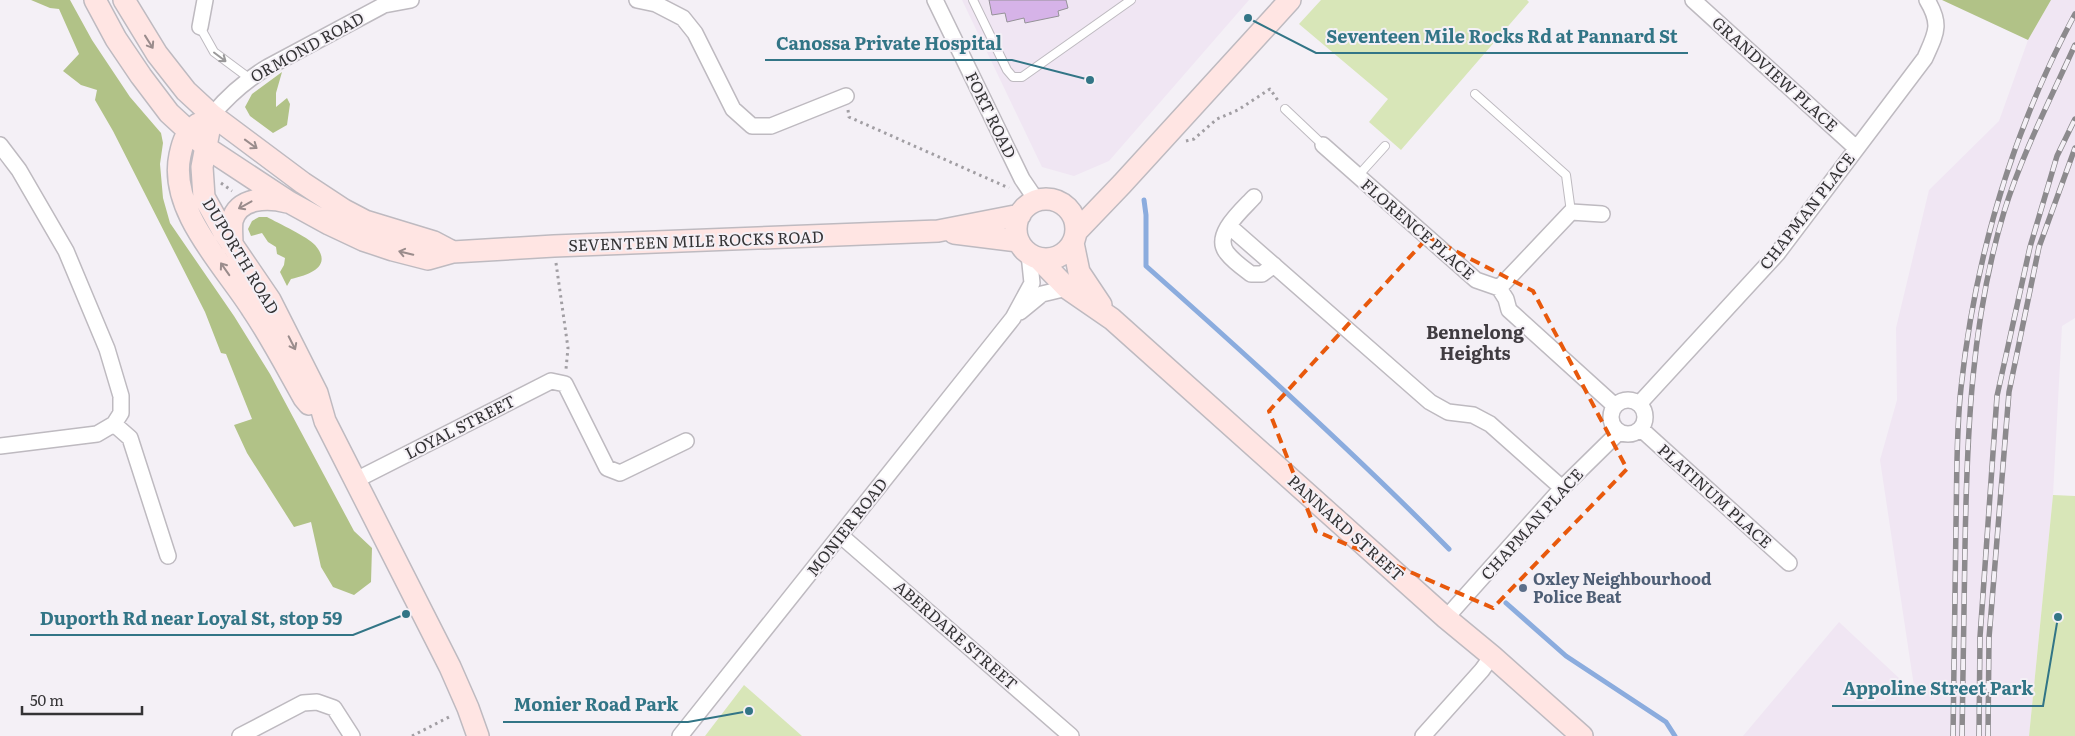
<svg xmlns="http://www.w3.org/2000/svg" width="2075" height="736" font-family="Literata,serif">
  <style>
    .built { fill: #f0e6f3 }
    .green { fill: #d8e6b8 }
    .forest { fill: #b1c287 }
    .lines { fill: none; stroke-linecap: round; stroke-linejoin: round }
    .stream { stroke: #8bacde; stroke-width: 5 }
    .building { fill: #d6b3e8; stroke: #959298 }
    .service-casing { stroke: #bebac0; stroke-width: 10 }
    .minor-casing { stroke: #bebac0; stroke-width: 18 }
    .secondary-casing { stroke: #bebac0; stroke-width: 24 }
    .path { stroke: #a19ea3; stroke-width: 3; stroke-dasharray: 2.5 4; stroke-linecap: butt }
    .service { stroke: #fff; stroke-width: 8 }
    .minor { stroke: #fff; stroke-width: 15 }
    .secondary { stroke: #ffe5e3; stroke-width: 21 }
    .rail-casing { stroke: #8c8a8d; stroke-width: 5.5 }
    .rail { stroke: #f4f0f6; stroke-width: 4; stroke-dasharray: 11; stroke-linecap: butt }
    .oneway { stroke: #9a8c8c }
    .oneway2 { stroke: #9a999a }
    .marked { fill: none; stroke: #e8590c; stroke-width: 4; stroke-dasharray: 10 6; stroke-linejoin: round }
    .service-dot { fill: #5c6f8a; stroke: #f4f0f6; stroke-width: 2 }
    .labels { text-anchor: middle; stroke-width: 4; stroke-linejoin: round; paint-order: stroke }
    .street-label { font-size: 16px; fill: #343335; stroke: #f4f0f6 }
    .service-label { font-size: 16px; font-weight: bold; fill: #4e5e75; stroke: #f4f0f6; text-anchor: start }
    .neighbourhood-label { font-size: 18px; font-weight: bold; fill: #403c41; stroke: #f4f0f6 }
    .leader { fill: none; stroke: #327586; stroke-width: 2 }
    .callout-dot { fill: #327586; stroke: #f4f0f6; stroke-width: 2 }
    .callout-label { font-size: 18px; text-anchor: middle; font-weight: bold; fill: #327586; stroke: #f4f0f6; stroke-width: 4; stroke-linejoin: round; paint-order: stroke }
  </style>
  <rect width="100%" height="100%" fill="#f4f0f6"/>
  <path class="built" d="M962,0H1249L1109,161L1074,176L1042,167Z
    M2051,0H2075V318L2062,326L2053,495L2029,736H1743L1839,622L1915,693L1880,460L1897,400L1896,328L1929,190L1999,121L2028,40Z"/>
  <path class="green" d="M1321,0H1527L1529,2L1401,150L1369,122L1388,99L1299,24Z
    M2053,495L2075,496V736H2029Z
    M744,685L802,736H705Z"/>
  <path class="forest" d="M31,0H70L92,40L130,97L161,133L163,143L160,164L163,198L170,223L234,316L270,374L354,531L372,548L371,582L354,595L333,587L321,567L311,522L294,527L247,453L234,425L252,419L226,354L221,353L205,312L113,131L95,100L97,90L81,85L63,71L79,54L59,9L50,8Z
    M1942,0H2051L2028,40Z
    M282,72L276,93V107L287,98L290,104L287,125L273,133L250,116L245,107L252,94Z
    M259,217H267C278,223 308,237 315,245C334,267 308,275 291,279L287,286L280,272L284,265L285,258L277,254L276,247L268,242L262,233L251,236L248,229L252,221Z"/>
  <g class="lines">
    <path class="stream" d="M1144,200L1146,215V266C1250,358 1352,451 1449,549
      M1506,603L1566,656L1666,722L1675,736"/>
  </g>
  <path class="building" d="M989,0H1066L1068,8L1058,11L1059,16L1025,23L1024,18L1007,22L1005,13L992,15Z"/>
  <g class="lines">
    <g class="service-casing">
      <path id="service" d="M973,0L1007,70L1013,77H1022L1131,0
        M200,27L214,52L249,78
        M1475,94L1566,175L1571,212
        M1285,109L1323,145
        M1357,177L1385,146"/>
    </g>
    <g class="minor-casing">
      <path id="minor" d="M637,0L656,4L683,18L695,33L733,109L752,126H771L846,96
        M935,0L1022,179L1037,201
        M1693,0L1856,148
        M200,27L205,0
        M212,115C228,96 246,80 268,67L384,5L411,0
        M0,145L19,170L66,251L107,349L121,396V413L114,424L97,434L0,446
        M1323,145L1476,280L1499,288L1506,299L1509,310L1615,406
        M1254,197C1242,210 1212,235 1227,253C1233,261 1243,268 1251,274H1262L1274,265
        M1229,226L1430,402L1448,412L1473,415L1490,424L1562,488
        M1499,288L1571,212L1602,214
        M1020,312L1042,294L1067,288
        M1611 417a17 17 0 1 1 34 0a17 17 0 1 1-34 0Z
        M1639,404L1777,254L1925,58C1936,33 1942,25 1927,0
        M114,424L130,438L168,556
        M1641,429L1789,563
        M356,480L551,381L565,384L607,468L620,473L686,441
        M840,535L1071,736
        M1446,618L1562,488L1619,432
        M240,736L303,703L317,702L334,708L352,736
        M680,736L1013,318L1032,283L1029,254
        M1423,736L1482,670L1492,656"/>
    </g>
    <g class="secondary-casing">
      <path id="secondary" d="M95,0L116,39L141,76L169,113L207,148L289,202L329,224L363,240L393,250L428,259L453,252L554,246L938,231L1020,215
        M124,0L157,54L186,91L212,115L303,183L344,210L365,221L434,242L453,252
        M212,115L202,167L204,197L223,231L270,300L317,393L325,421L450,667L468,708L478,736
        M198,124C186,132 183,141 180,155C168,210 225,266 252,309C271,337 287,368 304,398L309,404
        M1016 229a30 30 0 1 1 60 0a30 30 0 1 1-60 0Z
        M1076,232L1122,184L1290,0
        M954,233L1018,241
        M1073,243L1079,272L1101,305
        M232,245C232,237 231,228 232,221C238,197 268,197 287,202
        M1038,258L1067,288L1112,319L1446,618L1492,656L1582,736"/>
    </g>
    <path class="path" d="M848,110L849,117L1009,188
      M1186,141L1194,139L1217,119L1238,110L1270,89L1279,102
      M221,183L232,191
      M556,263L568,348L566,369
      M412,736L451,716"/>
    <use href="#service" class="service"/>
    <use href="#minor" class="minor"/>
    <use href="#secondary" class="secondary"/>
    <g class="rail-casing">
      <path id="rail" d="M1953,736C1954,665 1955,595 1956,524C1957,479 1956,433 1961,388C1975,256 2013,130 2075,14
        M1962,736C1963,673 1964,610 1965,547C1967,434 1971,321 2004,212C2022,154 2050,100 2075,45
        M1979,736L1980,637L1997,396L2030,247L2057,156L2075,119
        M1988,736L1989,638L2009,392L2039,247L2075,148"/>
    </g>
    <use href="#rail" class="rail"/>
  </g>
  <defs><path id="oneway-shaft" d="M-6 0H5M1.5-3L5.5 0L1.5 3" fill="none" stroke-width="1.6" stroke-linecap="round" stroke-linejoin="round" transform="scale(1.25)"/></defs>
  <g class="oneway">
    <use href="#oneway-shaft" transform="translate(149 42) rotate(58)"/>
    <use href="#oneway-shaft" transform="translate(251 144) rotate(36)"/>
    <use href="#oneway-shaft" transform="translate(245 205) rotate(151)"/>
    <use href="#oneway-shaft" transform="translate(406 253) rotate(-166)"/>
    <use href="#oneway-shaft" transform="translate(225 269) rotate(-125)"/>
    <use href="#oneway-shaft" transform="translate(292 343) rotate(63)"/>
  </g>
  <use class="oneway2" href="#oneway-shaft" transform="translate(220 57) rotate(37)"/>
  <path class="marked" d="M1428,237L1533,291L1627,469L1493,608L1316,531L1269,411Z"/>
  <circle class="service-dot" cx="1523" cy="588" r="5"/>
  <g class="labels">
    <g class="street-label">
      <text transform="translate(307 47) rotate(-29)" y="6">ORMOND ROAD</text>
      <text transform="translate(1775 74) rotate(42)" y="6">GRANDVIEW PLACE</text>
      <text transform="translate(991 115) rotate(64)" y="6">FORT ROAD</text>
      <text transform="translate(1807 211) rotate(-52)" y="6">CHAPMAN PLACE</text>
      <text transform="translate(1418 229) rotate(41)" y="6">FLORENCE PLACE</text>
      <text transform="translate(696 241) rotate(-2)" y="6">SEVENTEEN MILE ROCKS ROAD</text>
      <text transform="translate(241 256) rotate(59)" y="6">DUPORTH ROAD</text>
      <text transform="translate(460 427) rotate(-27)" y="6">LOYAL STREET</text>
      <text transform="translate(1715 496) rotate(42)" y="6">PLATINUM PLACE</text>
      <text transform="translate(1532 524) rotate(-48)" y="6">CHAPMAN PLACE</text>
      <text transform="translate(847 527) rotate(-52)" y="6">MONIER ROAD</text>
      <text transform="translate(1346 528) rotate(42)" y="6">PANNARD STREET</text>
      <text transform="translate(956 635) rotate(41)" y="6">ABERDARE STREET</text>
    </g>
    <g class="service-label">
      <text x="1533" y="585">Oxley Neighbourhood<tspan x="1533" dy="18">Police Beat</tspan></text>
    </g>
    <g class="neighbourhood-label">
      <text x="1475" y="339">Bennelong<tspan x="1475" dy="21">Heights</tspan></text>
    </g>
  </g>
  <path class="leader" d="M1248 18L1316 53H1688M1090 80L1012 60H765M406 614L353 635H30M2058 617L2043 706H1832M749 711L688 722H503"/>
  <g class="callout-dot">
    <circle cx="1248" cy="18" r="5"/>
    <circle cx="1090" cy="80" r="5"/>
    <circle cx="406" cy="614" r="5"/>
    <circle cx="2058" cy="617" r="5"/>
    <circle cx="749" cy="711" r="5"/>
  </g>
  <g class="callout-label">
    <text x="1502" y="43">Seventeen Mile Rocks Rd at Pannard St</text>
    <text x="889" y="50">Canossa Private Hospital</text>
    <text x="191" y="625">Duporth Rd near Loyal St, stop 59</text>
    <text x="1938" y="695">Appoline Street Park</text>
    <text x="596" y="711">Monier Road Park</text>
  </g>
  <path d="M22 706v8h120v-8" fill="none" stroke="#343335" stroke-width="2.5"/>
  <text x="30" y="706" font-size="15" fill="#343335" stroke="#f4f0f6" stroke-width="4" paint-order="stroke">50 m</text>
</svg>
